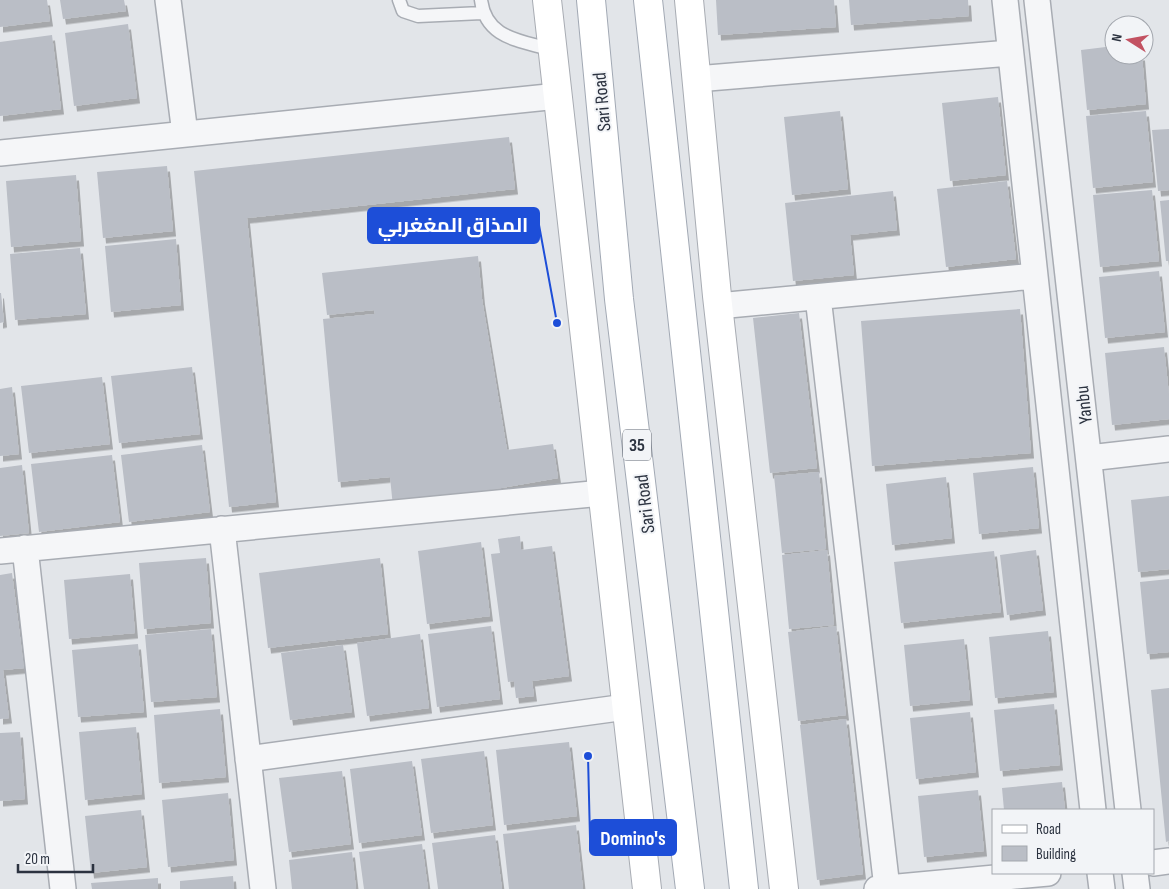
<svg xmlns="http://www.w3.org/2000/svg" width="1169" height="889" font-family="'Sofia Sans Condensed',Cairo,sans-serif">
  <style>
    .building { fill: #babec6; filter: url(#shadow) }
    .lines { fill: none; stroke-linecap: round; stroke-linejoin: round }
    .lane-casing { stroke: #a8acb3; stroke-width: 15 }
    .street-casing { stroke: #a8acb3; stroke-width: 28 }
    .secondary-casing { stroke: #a8acb3; stroke-width: 30 }
    .primary-casing { stroke: #a2a9b4; stroke-width: 30 }
    .lane { stroke: #f5f6f8; stroke-width: 12 }
    .street { stroke: #f5f6f8; stroke-width: 25 }
    .secondary { stroke: #fff; stroke-width: 28 }
    .primary { stroke: #fff; stroke-width: 28 }
    .labels { text-anchor: middle; stroke-width: 4; stroke-linejoin: round; paint-order: stroke }
    .shield { fill: #f2f4f7; stroke: #676d77; stroke-width: 1 }
    .shield-label { font-size: 18px; font-weight: bold; fill: #2c3340 }
    .street-label { font-size: 19px; fill: #2c3340; stroke: #f2f4f7 }
    .leader { fill: none; stroke: #1d4ed8; stroke-width: 2 }
    .callout-dot { fill: #1d4ed8; stroke: #f2f4f7; stroke-width: 2 }
    .callout { fill: #1d4ed8; stroke: #1d4ed8; stroke-width: 2 }
    .callout-label { font-size: 20px; text-anchor: middle; font-weight: bold; fill: #fff }
  </style>
  <defs>
    <filter id="shadow"><feDropShadow dx="3" dy="5.5" stdDeviation="0" flood-color="#0004"/></filter>
  </defs>
  <rect width="100%" height="100%" fill="#e2e5e9"/>
  <path class="building" d="M0,0H47L50,21L0,27Z
    M60,0H124L126,11L63,19Z
    M716,0H834L836,27L718,35Z
    M849,0H968L969,16L851,25Z
    M128,24L137,98L74,106L65,33Z
    M52,35L61,109L0,116V42Z
    M1114,46V55H1142L1146,104L1087,110L1081,50Z
    M998,97L1006,175L950,181L942,103Z
    M840,111L848,189L792,195L784,117Z
    M1146,111L1153,182L1093,188L1086,116Z
    M1169,129V190L1158,191L1152,130Z
    M509,137L515,189L247,218L276,502L229,507L194,171Z
    M167,166L173,231L103,238L97,172Z
    M76,175L81,241L11,247L6,181Z
    M1007,181L1016,259L946,267L937,189Z
    M1152,190L1159,261L1100,267L1093,195Z
    M893,191L897,230L850,235L854,275L793,281L785,203Z
    M1169,200V261H1166L1160,201Z
    M176,239L181,305L111,312L105,246Z
    M80,248L86,314L15,320L10,254Z
    M478,256L482,299L507,450L553,444L558,478L393,507L390,477L338,482L323,319L375,314L374,310L327,315L322,273Z
    M1159,271L1165,332L1105,338L1099,277Z
    M0,293H1L4,322L0,323Z
    M1020,309L1031,453L872,466L861,321Z
    M799,313L817,468L770,473L753,318Z
    M1164,347L1169,395V419L1112,425L1105,353Z
    M192,367L200,434L119,443L111,376Z
    M102,377L110,444L29,453L21,386Z
    M12,387L19,454L0,456V389Z
    M202,445L210,512L129,522L121,455Z
    M112,455L120,522L39,532L31,464Z
    M22,465L29,533L0,536V468Z
    M1033,467L1039,528L979,534L973,473Z
    M819,472L826,549L782,553L774,476Z
    M946,477L952,538L892,545L886,484Z
    M1169,496V569L1138,572L1131,500Z
    M520,536L521,550L552,546L569,676L532,681L534,696L516,698L514,681L508,682L491,554L500,553L498,539Z
    M481,542L490,616L427,624L418,551Z
    M827,550L834,625L789,629L782,555Z
    M1036,550L1043,610L1007,615L1000,555Z
    M994,551L1001,612L901,623L894,562Z
    M206,558L211,623L144,629L139,563Z
    M380,558L388,634L268,648L259,573Z
    M12,573L24,668L3,670L9,718L0,719V575Z
    M130,574L135,633L69,639L64,580Z
    M1169,579V652L1147,654L1140,582Z
    M491,626L500,699L437,707L428,634Z
    M836,626L846,715L798,721L788,632Z
    M211,629L217,697L151,702L145,635Z
    M1048,631L1054,692L995,698L989,637Z
    M420,634L429,708L367,716L357,643Z
    M964,639L970,700L910,706L904,645Z
    M138,644L144,712L78,717L72,650Z
    M343,645L352,712L290,720L281,653Z
    M1169,688V841L1166,842L1151,690Z
    M1054,704L1060,765L1000,771L994,710Z
    M220,709L226,777L159,783L154,715Z
    M970,712L976,772L916,779L910,718Z
    M846,719L863,874L817,880L800,725Z
    M136,727L142,794L85,800L79,732Z
    M20,732L25,799L0,801V733Z
    M569,742L577,816L504,825L496,750Z
    M484,751L493,825L431,833L421,759Z
    M412,761L422,835L359,843L350,769Z
    M342,771L351,844L289,852L279,778Z
    M1062,782L1065,810H1004L1002,788Z
    M978,790L984,851L924,857L918,796Z
    M228,793L234,860L168,867L162,800Z
    M141,810L147,867L91,873L85,816Z
    M576,825L583,889H509L503,834Z
    M495,835L502,889H438L432,843Z
    M422,844L428,889H364L359,852Z
    M352,852L356,889H292L289,860Z
    M233,876L234,889H180V881Z
    M158,878V889H92L91,883Z"/>
  <g class="lines">
    <g class="lane-casing">
      <path id="lane" d="M399,0L403,11L418,16L482,13
        M481,0C486,39 520,40 552,50"/>
    </g>
    <g class="street-casing">
      <path id="street" d="M168,0L185,134
        M1005,0L1093,810
        M1037,0L1128,810
        M696,79L1010,53
        M0,153L558,96
        M818,297L887,888
        M718,306L1035,276
        M1089,458L1169,449
        M222,529L263,889
        M25,548L63,889
        M0,551L602,493
        M248,759L626,707
        M1153,863L1169,861
        M1100,873L1102,889
        M1135,873L1137,889
        M877,889L1048,873"/>
    </g>
    <g class="secondary-casing">
      <path id="secondary" d="M547,0L647,889
        M689,0L717,296L784,889"/>
    </g>
    <g class="primary-casing">
      <path id="primary" d="M591,0L619,299L690,889
        M648,0L744,889"/>
    </g>
    <use href="#lane" class="lane"/>
    <use href="#street" class="street"/>
    <use href="#secondary" class="secondary"/>
    <use href="#primary" class="primary"/>
  </g>
  <g class="labels">
    <rect class="shield" x="623" y="429.5" width="28" height="31" rx="4"/>
    <g class="shield-label">
      <text x="637" y="451">35</text>
    </g>
    <g class="street-label">
      <text transform="translate(601 102) rotate(-95)" y="7">Sari Road</text>
      <text transform="translate(1083 405) rotate(-96)" y="7">Yanbu</text>
      <text transform="translate(644 504) rotate(-97)" y="7">Sari Road</text>
    </g>
  </g>
  <path class="leader" d="M557 323L539 225M588 756L590 838"/>
  <g class="callout-dot">
    <circle cx="557" cy="323" r="5"/>
    <circle cx="588" cy="756" r="5"/>
  </g>
  <g class="callout">
    <rect x="368" y="208" width="171" height="35" rx="5"/>
    <rect x="590" y="820" width="86" height="35" rx="5"/>
  </g>
  <g class="callout-label">
    <text x="453" y="232">المذاق المغغربي</text>
    <text x="633" y="845">Domino's</text>
  </g>
  <rect x="992" y="809" width="162" height="65" fill="#f2f4f7" stroke="#a3a7ae"/>
  <rect x="1002" y="825" width="25" height="8" fill="#ffffff" stroke="#a3a7ae"/>
  <text x="1036" y="834" font-size="15" fill="#2c3340">Road</text>
  <rect x="1002" y="846" width="25" height="15" fill="#babec6" stroke="#a3a7ae"/>
  <text x="1036" y="859" font-size="15" fill="#2c3340">Building</text>
  <g transform="translate(1129 40) rotate(281)"><circle r="24" fill="#f2f4f7" stroke="#a3a7ae"/>
  <path d="M0-4L9 19L0 12L-9 19Z" fill="#c35262"/>
  <text y="-8" font-size="14" font-weight="bold" text-anchor="middle" fill="#2c3340">N</text>
  </g>
  <path d="M18 864v8h75v-8" fill="none" stroke="#2c3340" stroke-width="2.5"/>
  <text x="25" y="864" font-size="15" fill="#2c3340" stroke="#f2f4f7" stroke-width="4" paint-order="stroke">20 m</text>
</svg>
